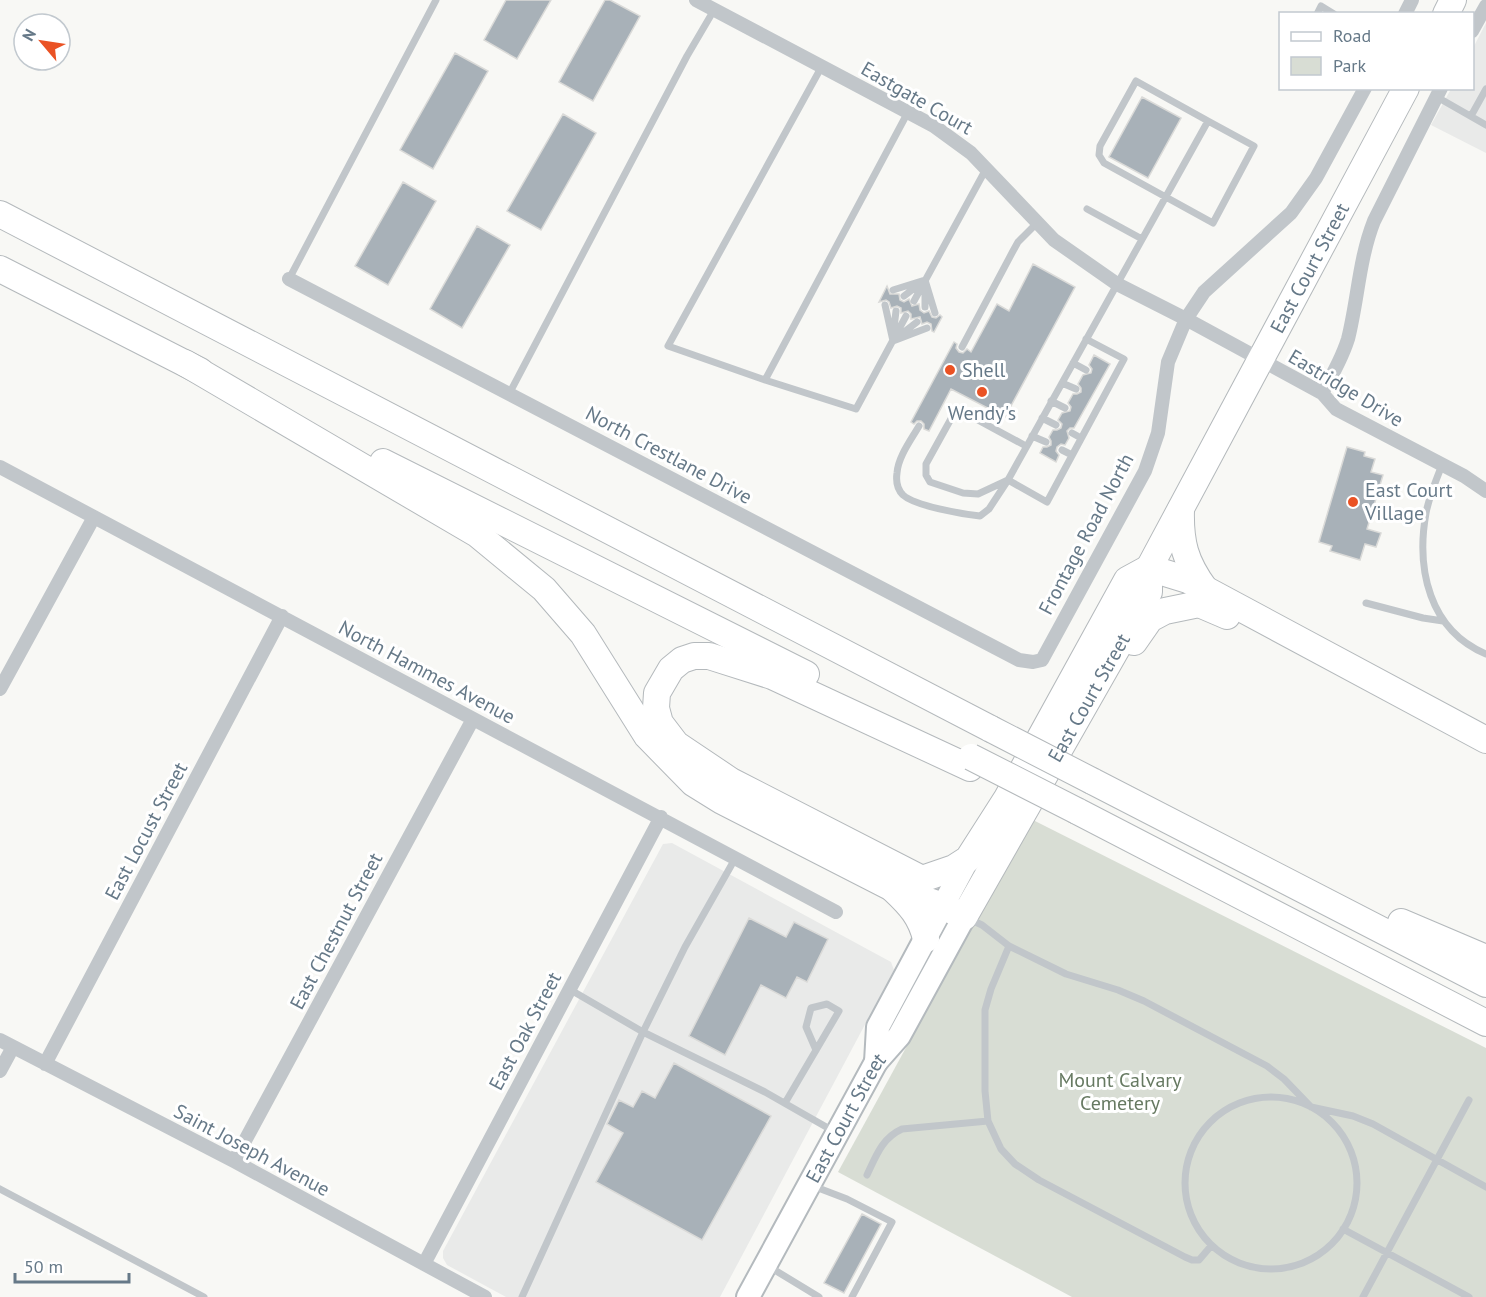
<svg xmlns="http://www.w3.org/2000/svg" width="1486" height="1297" font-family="'PT Sans',sans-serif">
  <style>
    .built { fill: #e9eae9 }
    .green { fill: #d8ddd4 }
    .building { fill: #a8b1b8; stroke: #dadad8; stroke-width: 1.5 }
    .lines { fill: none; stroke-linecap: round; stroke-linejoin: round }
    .primary-casing { stroke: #b4babe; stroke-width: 26 }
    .highway-casing { stroke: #b4b9bc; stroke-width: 28 }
    .lane { stroke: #c1c6ca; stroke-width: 7 }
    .street { stroke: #c1c6ca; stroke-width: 14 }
    .primary { stroke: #fff; stroke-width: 22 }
    .highway { stroke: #fff; stroke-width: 26 }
    .highway-bridge-casing { stroke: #b4b9bc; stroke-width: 28; stroke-linecap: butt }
    .highway-bridge { stroke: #fff; stroke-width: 26 }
    .poi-dot { fill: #ea5224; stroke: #fff; stroke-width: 2 }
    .labels { text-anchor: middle; stroke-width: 6; stroke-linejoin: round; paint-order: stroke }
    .street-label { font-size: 20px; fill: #667988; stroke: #fff }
    .poi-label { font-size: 20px; fill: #667988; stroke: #fff; text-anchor: start }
    .park-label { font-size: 20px; fill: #667961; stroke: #fff }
  </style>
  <rect width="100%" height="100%" fill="#f8f8f5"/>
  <path class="built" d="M1486,23V153L1431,125L1451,89L1472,88L1473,48Z
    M672,843L891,962L894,970L720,1297H506L447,1265L443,1258V1251L663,844Z"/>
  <path class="green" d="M1031,819L1486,1048V1297H1072L838,1172Z"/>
  <path class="building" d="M506,0H551L517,59L484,40Z
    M605,0H610L640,16L593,101L559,82Z
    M455,53L488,71L433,169L400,150Z
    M1142,97L1181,118L1148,178L1109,157Z
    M563,114L596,133L541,230L507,211Z
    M403,182L436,201L388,285L355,266Z
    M477,226L510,245L462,328L430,309Z
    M1033,264L1075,287L1005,417L951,389L929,431L924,429V424L921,421H917L914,424L911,422L954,342L957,344L956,348L959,352L963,353L967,349L971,352L997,304L1009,311Z
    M887,286L890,294H899L900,300L904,302L909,299L912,306L919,304L920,310L924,313L929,311L932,317L936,318L940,315L942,317L934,332L932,331L931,324L927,322L922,324L920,317L911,319V314L908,311L901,313V308L897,306L891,308L889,302L886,300L879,302Z
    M1094,355L1110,364L1074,428H1070L1067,431L1069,438L1065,445L1061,444L1057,447L1056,451L1059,455L1056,462L1040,453L1043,447H1047L1051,445V441L1049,437L1053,430H1057L1061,428L1062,424L1058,420L1062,413L1070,411L1071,407L1068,403L1073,394H1077L1081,392V388L1078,384L1083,375L1091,373L1092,369L1089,365Z
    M1347,447L1365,452L1364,456L1375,459L1371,472L1383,475L1367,529L1381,533L1376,547L1365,544L1360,560L1330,551L1332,546L1319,542Z
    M749,918L786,937L794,922L828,939L807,982L797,977L786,998L761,985L725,1055L689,1036Z
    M674,1063L771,1116L702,1240L596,1182L623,1133L607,1124L619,1100L633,1107L642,1091L655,1098Z
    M862,1214L881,1224L844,1293L824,1283Z"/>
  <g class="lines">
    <g class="primary-casing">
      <g id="primary">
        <path d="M876,1062L878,1027L968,859"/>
        <path id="s1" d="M748,1297L876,1062L899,1036L964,917"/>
      </g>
    </g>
    <g class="highway-casing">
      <g id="highway">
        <path d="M1446,14L1453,0"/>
        <path d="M0,214L991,729"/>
        <path d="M0,269L200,371"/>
        <path id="s2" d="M185,363L477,534L544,589L583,634L647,736L693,783L722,801L894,889L943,906L964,917L1149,592V568L1406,88"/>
        <path d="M383,462L806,674"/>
        <path d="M1181,509C1180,542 1185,562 1205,589"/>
        <path d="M1134,642L1150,619L1165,611L1199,604L1227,616"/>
        <path d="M970,768L772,676L709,656H694L682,660L671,669L657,693L656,708L660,723L676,744L731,781L922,879L954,868L968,859L1007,798L1127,580L1149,568L1188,580L1486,740"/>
        <path d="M1092,781L1486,984"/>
        <path d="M1077,811L1486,1023"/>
        <path d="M894,890C910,905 921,917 926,939"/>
        <path d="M1401,922L1486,958"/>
      </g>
    </g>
    <path class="lane" d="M1317,14L1321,6L1334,14
      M822,66L668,346L765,380L908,112
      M1437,97L1486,125
      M1471,116L1486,89
      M1087,209L1142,239
      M289,279L436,0
      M925,280L935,313
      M893,290L925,280
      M904,296L921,283
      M914,301L986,169
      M885,305L893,341
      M925,307V286
      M893,336L896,311
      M899,336L917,322
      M1086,339L1124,359L1047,502L1008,480C1074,360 1142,241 1208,121L1136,81L1100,146L1099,155L1104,163L1213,223L1254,146L1208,121
      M893,341L927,328
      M962,347L1013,251L1018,242L1037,223
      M1073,363L1086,370
      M765,380L856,409L906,316
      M1062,383L1076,389
      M509,394L687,56L714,10
      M1051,401L1065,408
      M1042,418L1056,425
      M919,426C911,440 898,457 897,473C896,480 897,489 903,495C915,506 962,514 980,516L989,509L1008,480
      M1072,433L1081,438
      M1032,436L1046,442
      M1062,450L1072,455
      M1442,465C1436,480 1429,497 1426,513C1416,569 1429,630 1486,654
      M1008,480L978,494L963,493L930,482L926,475V464L952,417L965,413L1026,446
      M1366,603L1423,618L1443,621
      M736,857L685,947L643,1032L765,1092L835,1132
      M969,919L982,925L1009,946L1066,974L1118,990L1144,1001L1267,1066L1284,1079L1311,1107L1353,1116L1373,1124L1486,1187
      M1009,946L991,989L985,1010V1091L988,1121L1001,1149L1015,1164L1039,1180L1185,1257L1192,1260H1199L1211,1246
      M1185 1183a86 86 0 1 1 172 0a86 86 0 1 1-172 0Z
      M785,1103L839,1011L827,1004L811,1008L806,1027L816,1050
      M867,1175C876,1156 882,1138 902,1129L988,1121
      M813,1186L847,1199L892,1222L852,1297
      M0,1189L204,1297
      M1343,1229L1469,1297
      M768,1266L819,1297
      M522,1297L643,1032L569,989
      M1363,1297L1469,1100"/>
    <path class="street" d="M696,0L934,126L971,153L1054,240L1117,284L1186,319L1322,393L1336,409L1464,476L1486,491
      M1405,14L1412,0
      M1472,31L1486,6
      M289,279L1019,660L1033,662L1042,660L1145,471L1158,433L1168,362L1186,319L1204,292L1291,213L1316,178L1365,88
      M1322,393C1332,376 1342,358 1348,339C1358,299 1359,259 1374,221L1441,88
      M0,467L836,912
      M0,689L94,517
      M0,1040L234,1161L485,1297
      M45,1064L282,616
      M0,1071L13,1047
      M234,1161L473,719
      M424,1264L661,817"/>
    <use href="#primary" class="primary"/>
    <use href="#highway" class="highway"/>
    <g class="highway-bridge-casing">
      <path id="highway-bridge" d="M991,729L1092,781
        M971,757L1077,811"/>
    </g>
    <use href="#highway-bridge" class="highway-bridge"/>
  </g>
  <g class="poi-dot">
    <circle cx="950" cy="370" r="6"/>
    <circle cx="982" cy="392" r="6"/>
    <circle cx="1353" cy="502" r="6"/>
  </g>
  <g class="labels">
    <g class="street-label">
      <text transform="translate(917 98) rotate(30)" y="7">Eastgate Court</text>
      <text dy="7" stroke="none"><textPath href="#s2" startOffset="1712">East Court Street</textPath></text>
      <text transform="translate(1346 388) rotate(31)" y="7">Eastridge Drive</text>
      <text transform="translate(669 455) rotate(28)" y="7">North Crestlane Drive</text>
      <text transform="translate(1086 534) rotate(-62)" y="7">Frontage Road North</text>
      <text transform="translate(427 672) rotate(28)" y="7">North Hammes Avenue</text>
      <text dy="7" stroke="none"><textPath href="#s2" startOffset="1226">East Court Street</textPath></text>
      <text transform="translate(146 831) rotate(-62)" y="7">East Locust Street</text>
      <text transform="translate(336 931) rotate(-62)" y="7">East Chestnut Street</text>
      <text transform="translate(525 1031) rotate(-62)" y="7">East Oak Street</text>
      <text dy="7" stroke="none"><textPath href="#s1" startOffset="204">East Court Street</textPath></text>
      <text transform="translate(252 1150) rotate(28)" y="7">Saint Joseph Avenue</text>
    </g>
    <g class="poi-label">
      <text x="962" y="377">Shell</text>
      <text x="982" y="420" text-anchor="middle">Wendy's</text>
      <text x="1365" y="497">East Court<tspan x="1365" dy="23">Village</tspan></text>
    </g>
    <g class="park-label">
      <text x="1120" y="1087">Mount Calvary<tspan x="1120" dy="23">Cemetery</tspan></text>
    </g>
  </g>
  <rect x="1279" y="12" width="195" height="78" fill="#ffffff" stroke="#c2c9cf" stroke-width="1.5"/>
  <rect x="1291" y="32" width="30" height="9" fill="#ffffff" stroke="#c2c9cf" stroke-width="1.5"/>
  <text x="1333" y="42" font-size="18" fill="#667988">Road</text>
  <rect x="1291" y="57" width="30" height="18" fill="#d8ddd4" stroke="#c2c9cf" stroke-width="1.5"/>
  <text x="1333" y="72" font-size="18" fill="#667988">Park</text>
  <g transform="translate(42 42) rotate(299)"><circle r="28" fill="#ffffff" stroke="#c2c9cf" stroke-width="1.5"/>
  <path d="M0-4.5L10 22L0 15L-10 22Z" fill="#ea5224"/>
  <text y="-9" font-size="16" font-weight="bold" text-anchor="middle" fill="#667988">N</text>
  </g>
  <path d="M15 1273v9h114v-9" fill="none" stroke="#667988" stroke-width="3"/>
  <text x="24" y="1273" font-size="18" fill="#667988" stroke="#ffffff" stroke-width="4.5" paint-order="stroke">50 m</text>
</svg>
